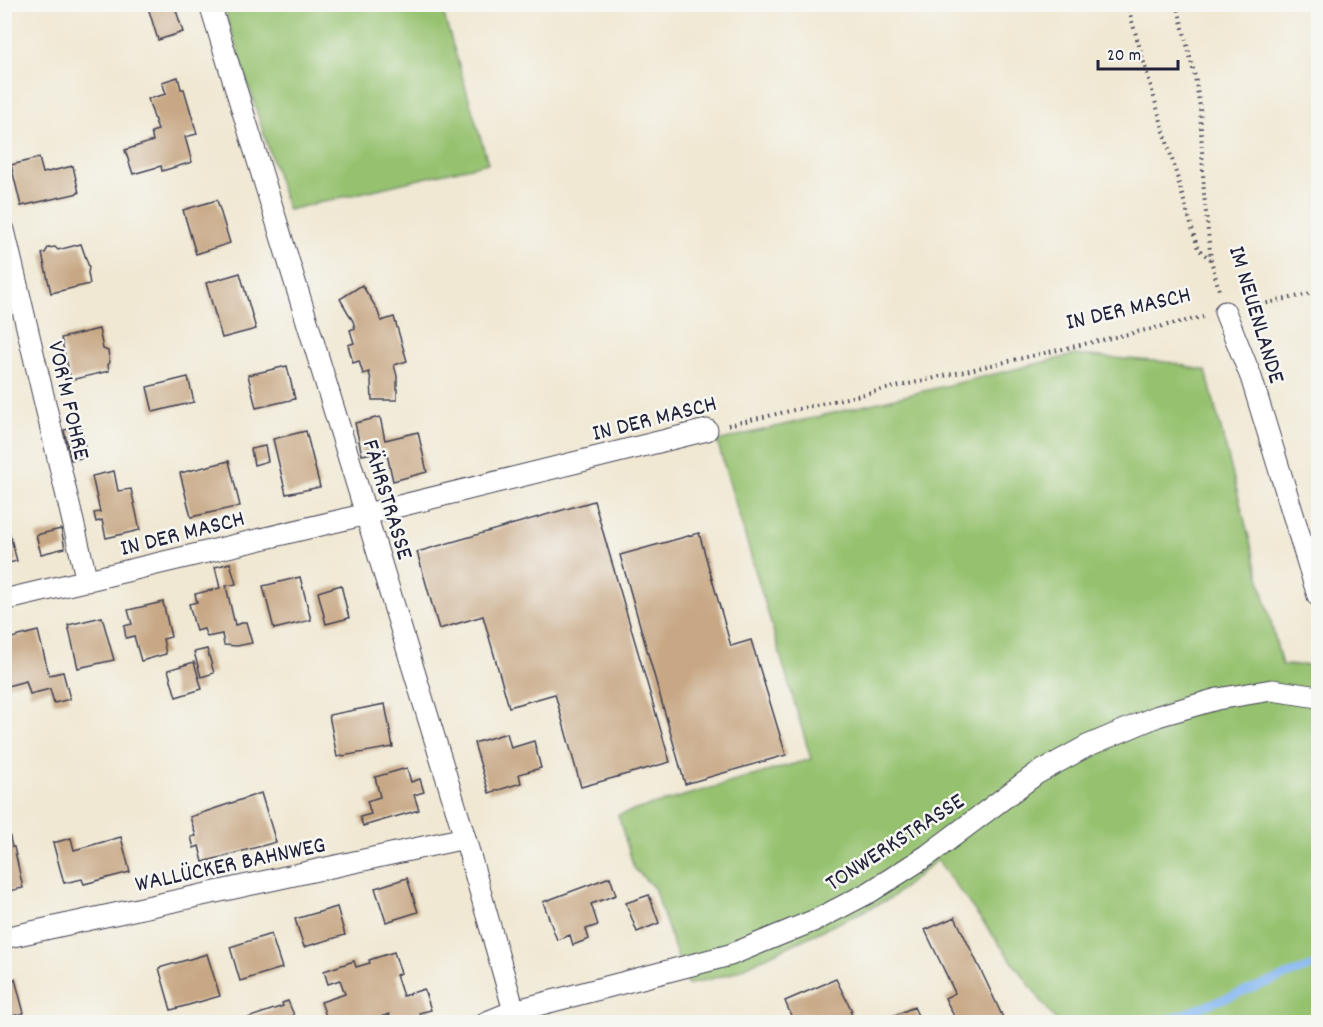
<svg xmlns="http://www.w3.org/2000/svg" width="1323" height="1027" font-family="Dekko,sans-serif">
  <style>
    .green { fill: #96c270; stroke: #5c7256; stroke-width: 1.5 }
    .lines { fill: none; stroke-linecap: round; stroke-linejoin: round }
    .stream { stroke: #87b8f3; stroke-width: 8 }
    .building { fill: #c7a784 }
    .minor-casing { stroke: #414052; stroke-width: 23 }
    .path { stroke: #414052; stroke-width: 4; stroke-dasharray: 1.5 4.5; stroke-linecap: butt }
    .minor { stroke: #fff; stroke-width: 21 }
    .labels { text-anchor: middle; stroke-width: 5; stroke-linejoin: round; paint-order: stroke }
    .street-label { font-size: 24px; fill: #22223b; stroke: #f6f6f2 }
  </style>
  <rect width="100%" height="100%" fill="#f6f6f2"/>
  <filter id="ink" filterUnits="userSpaceOnUse"><feTurbulence type="fractalNoise" baseFrequency=".0167" numOctaves="2"/><feDisplacementMap in="SourceGraphic" scale="12" xChannelSelector="R" yChannelSelector="G"/><feConvolveMatrix kernelMatrix="1 2 1 2 8 2 1 2 1" color-interpolation-filters="sRGB"/></filter>
  <filter id="wash" filterUnits="userSpaceOnUse"><feTurbulence type="fractalNoise" baseFrequency=".008" numOctaves="4" result="noise"/><feDisplacementMap in="SourceGraphic" scale="24" xChannelSelector="R" yChannelSelector="G"/><feGaussianBlur stdDeviation="1.35" result="paint"/><feColorMatrix in="noise" values="0 0 0 0 0 0 0 0 0 0 0 0 0 0 0 0 0 1.4 0 .05"/><feComposite in="paint" operator="in"/></filter>
  <g filter="url(#wash)">
    <rect width="100%" height="100%" fill="#f0e8d3"/>
    <path class="green" d="M223,5H441L488,163L288,210Z
      M1073,355L1168,362L1206,371L1282,665H1318V1022H1057L937,860L891,898L730,974L687,985L654,888L634,868L618,815L811,759L717,441Z"/>
    <g class="lines">
      <path class="stream" d="M1161,1022L1318,964"/>
    </g>
    <g id="blocks">
      <path class="building" d="M147,4H174L183,32L158,40Z
        M178,77L181,89H184L197,134L185,137L192,162L162,171L161,166L133,174L125,150L153,141L151,132L158,130L148,99L166,94L162,82Z
        M39,158L43,173L73,166L79,193L21,206L11,165Z
        M217,200L230,243L196,254L183,210Z
        M81,244L89,267L88,273L90,284L51,293L42,254L45,253L48,248L55,247L58,250Z
        M240,273L256,329L222,338L206,283Z
        M362,285L377,309L381,321L394,317L407,361L394,365L397,376V400H372L371,380L369,372L363,374L359,361L353,363L348,345L354,343L350,330L355,328L353,321L340,299Z
        M99,329L103,349L108,351L110,362L108,365L109,371L71,380L61,338Z
        M287,366L295,399L256,408L248,375Z
        M188,377L194,402L153,412L147,387Z
        M380,417L385,440L418,432L427,472L393,481L386,450L362,455L355,423Z
        M81,427L87,457L71,460L64,430Z
        M306,431L320,487L286,494L273,439Z
        M265,446L268,461L254,465L251,449Z
        M229,461L240,506L191,517L180,473Z
        M114,471L118,491L131,489L140,530L106,538L102,520L96,522L94,513L100,512L92,476Z
        M594,501L670,762L581,787L555,694L509,707L483,616L439,629L417,552Z
        M4,512L17,561L4,564Z
        M61,529L65,548L41,554L36,535Z
        M699,533L731,646L751,640L786,755L685,784L620,555Z
        M230,563L236,584L226,586L235,625L246,622L252,643L237,646L224,645L222,634L207,637L204,629L196,631L189,604L197,602L195,594L220,588L215,567Z
        M300,577L311,620L274,629L263,586Z
        M341,585L349,618L326,624L318,592Z
        M163,602L171,637L163,639L166,654L141,661L134,636L126,638L124,626L132,624L128,610Z
        M102,617L114,660L78,668L68,625Z
        M38,631L49,675L63,672L70,699L54,703L50,689L30,694L26,681L7,686L4,677V640Z
        M207,649L214,673L201,677L194,652Z
        M194,662L202,689L176,697L168,670Z
        M385,704L393,747L337,757L329,715Z
        M507,733L511,748L534,741L541,768L519,774L521,783L489,793L474,743Z
        M407,768L411,782L420,779L424,792L414,795L419,810L363,826L360,817L371,814L367,801L380,797L375,777Z
        M261,793L276,842L203,862L199,846L194,848L191,837L196,836L190,817Z
        M9,833L12,847H14L23,888L4,892V834Z
        M121,837L130,872L84,884L82,879L64,883L53,843L71,838L74,850Z
        M610,877L616,895L591,904L598,925L586,929L589,939L573,945L570,935L557,940L543,902Z
        M407,878L418,912L386,922L375,888Z
        M649,895L659,923L637,932L626,903Z
        M337,907L345,935L304,947L295,919Z
        M955,917L986,981L1005,1022H957L945,998L955,993L925,930Z
        M271,934L282,968L240,981L230,947Z
        M394,952L401,973L396,975L403,996L424,989L431,1010L419,1013L421,1018L410,1022L409,1019L392,1022L389,1014L381,1017L383,1021L376,1022H328L321,1002L345,994L340,980L328,984L324,971L354,961L356,967L370,963L369,960Z
        M207,954L220,996L171,1010L159,968Z
        M15,979L24,1013L4,1018V982Z
        M836,979L852,1011H850L855,1022H798L795,1017L792,1018L785,1001Z
        M288,1001L297,1022H240L239,1021L283,1006L282,1003Z
        M914,1007L921,1022H879Z"/>
    </g>
  </g>
  <g filter="url(#ink)">
    <use href="#blocks" fill-opacity="0" stroke="#414052" stroke-width="1.5"/>
    <g class="lines">
      <g class="minor-casing">
        <path id="minor" d="M210,4L465,838L514,1011
          M4,230L87,581
          M1225,312L1251,377L1318,596
          M4,600L367,514L707,430
          M4,938L465,838
          M487,1022L514,1011L730,955L818,919L870,892L928,855L1036,774L1087,746L1158,716L1217,699L1272,690L1318,697"/>
      </g>
      <path class="path" d="M1127,4L1198,249L1210,259
        M1177,4L1195,77L1200,107L1204,194L1211,260L1219,290
        M1249,307L1318,292
        M728,425L1203,317"/>
      <use href="#minor" class="minor"/>
    </g>
  </g>
  <g class="labels">
    <g class="street-label">
      <text transform="translate(1128 307) rotate(-13)" y="8">IN DER MASCH</text>
      <text transform="translate(1258 314) rotate(73)" y="8">IM NEUENLANDE</text>
      <text transform="translate(70 400) rotate(77)" y="8">VOR'M FOHRE</text>
      <text transform="translate(654 417) rotate(-14)" y="8">IN DER MASCH</text>
      <text transform="translate(389 499) rotate(73)" y="8">FÄHRSTRASSE</text>
      <text transform="translate(182 532) rotate(-14)" y="8">IN DER MASCH</text>
      <text transform="translate(894 841) rotate(-33)" y="8">TONWERKSTRASSE</text>
      <text transform="translate(230 863) rotate(-12)" y="8">WALLÜCKER BAHNWEG</text>
    </g>
  </g>
  <rect width="1323" height="1027" fill="none" stroke="#f6f6f2" stroke-width="24"/>
  <path d="M1098 60v9h80v-9" fill="none" stroke="#22223b" stroke-width="3"/>
  <text x="1107" y="60" font-size="18" fill="#22223b" stroke="#f6f6f2" stroke-width="4.5" paint-order="stroke">20 m</text>
</svg>
